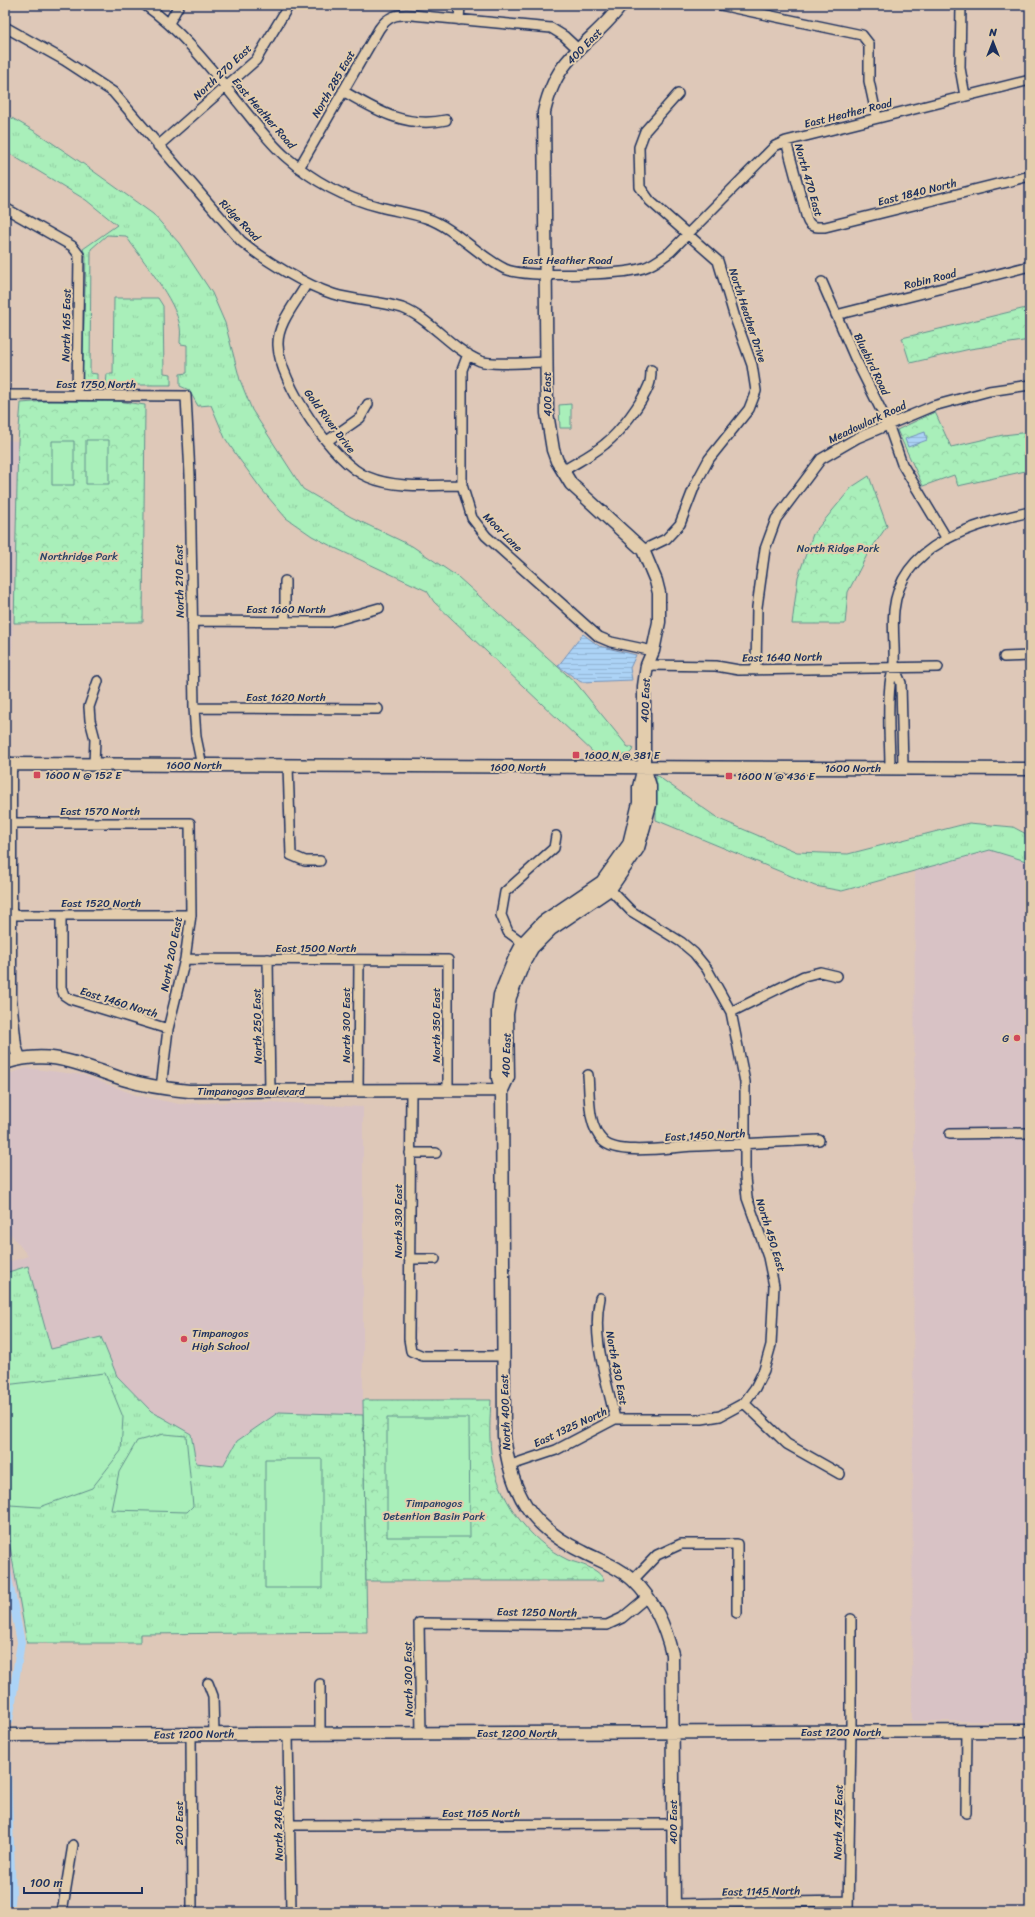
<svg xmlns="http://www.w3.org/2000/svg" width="1035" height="1917" font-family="Sriracha,sans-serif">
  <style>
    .built { fill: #d8c2c5 }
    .grass { fill: url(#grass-tufts); stroke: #628f8c }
    .park { fill: url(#park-crowns); stroke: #628f8c }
    .garden { fill: #a9efba; stroke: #628f8c }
    .water { fill: url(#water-rules); stroke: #7291b9 }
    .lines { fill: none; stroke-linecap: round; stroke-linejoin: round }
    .canal { stroke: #acd3f6; stroke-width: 8 }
    .street-casing { stroke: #1b2f5e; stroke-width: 12 }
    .secondary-casing { stroke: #1b2f5e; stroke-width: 15 }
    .street { stroke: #e3cdad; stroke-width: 9 }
    .secondary { stroke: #e3cdad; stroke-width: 12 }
    .poi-dot { fill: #d1495b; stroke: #e3cdad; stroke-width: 1.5 }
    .labels { text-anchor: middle; stroke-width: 4; stroke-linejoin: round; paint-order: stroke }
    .street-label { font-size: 11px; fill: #1b2f5e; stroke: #e3cdad }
    .park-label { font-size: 11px; fill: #294267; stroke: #e3cdad }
    .poi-label { font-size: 11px; fill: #1b2f5e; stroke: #e3cdad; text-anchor: start }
  </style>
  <defs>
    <pattern id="grass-tufts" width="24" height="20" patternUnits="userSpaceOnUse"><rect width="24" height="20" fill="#a9efba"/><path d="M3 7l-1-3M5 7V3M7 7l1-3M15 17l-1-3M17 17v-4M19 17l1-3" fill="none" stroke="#91cda2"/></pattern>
    <pattern id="park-crowns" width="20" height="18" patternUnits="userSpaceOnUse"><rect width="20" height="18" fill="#a9efba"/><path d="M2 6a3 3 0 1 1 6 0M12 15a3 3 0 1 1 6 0" fill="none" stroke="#91cda2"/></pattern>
    <pattern id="water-rules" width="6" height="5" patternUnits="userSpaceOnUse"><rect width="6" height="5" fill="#acd3f6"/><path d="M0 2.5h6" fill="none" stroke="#93b5d5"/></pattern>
  </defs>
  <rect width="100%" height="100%" fill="#dec8b8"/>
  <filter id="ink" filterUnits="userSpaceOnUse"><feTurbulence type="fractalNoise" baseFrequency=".025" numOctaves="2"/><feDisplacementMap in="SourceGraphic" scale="8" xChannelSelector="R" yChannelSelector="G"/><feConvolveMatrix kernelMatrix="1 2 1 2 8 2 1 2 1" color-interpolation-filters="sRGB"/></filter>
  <g filter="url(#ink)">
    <path class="built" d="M5,440L18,441L11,689H5Z
      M1027,780H1030V1721H912L915,870L990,850L1026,861Z
      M27,1068L83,1075L136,1095L179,1104L251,1101L363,1107V1415L357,1632L140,1634V1643H27L5,1542V1263L28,1256L5,1227V1075Z"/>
    <path class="grass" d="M5,114L36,132L82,163L153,214L179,243L212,293L225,323L240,380L252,410L303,489L351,517L412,546L458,577L576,683L628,747H633L632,751L628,755L595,754L434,602L427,591L335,548L312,536L286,518L262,490L237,456L225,438L211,405L198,406L189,390L180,386V374L187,373V345L181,344L180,343C180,338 181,332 180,327C176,300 142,260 126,236L107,235L91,249L90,373L97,374V385L82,383L86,257L83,249L117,225L86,200L5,151Z
      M114,298H158L163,306L164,373L171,374V385H106L107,374H113Z
      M656,775L719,819L797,852L848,854L969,823L1013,827L1030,836V858L1026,861L990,850L842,891L815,886L656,820Z
      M28,1266L51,1349L101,1337L117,1376L151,1411L191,1434L196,1463L223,1466L237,1441L279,1412L363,1415L367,1632L140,1634V1643H27L5,1518V1273Z"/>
    <path class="park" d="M1030,307V340L970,349L910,363L902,338Z
      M47,401H117L145,405L143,622L14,623L18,441L21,403Z
      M935,412L951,447L1003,435L1030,432V470L958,486L954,475L923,486L897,430Z
      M869,476L887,526L867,555L848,592L845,624H792L798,577L813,534L852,487Z
      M363,1400H491C490,1418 489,1435 491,1452C496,1496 528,1541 568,1560C579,1564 600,1568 604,1581H366Z"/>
    <path class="garden" d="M571,404V428H560L559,405Z
      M86,440H109V484H86Z
      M52,441H74V485H52Z
      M105,1373L123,1417L121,1451L92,1488L40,1507L10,1505L5,1465V1385Z
      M387,1418H469L470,1537H387Z
      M164,1434L186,1436L193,1506L187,1512L111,1510L119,1472L137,1441Z
      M265,1459H322V1588H265Z"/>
    <path class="water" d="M925,432L927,440L908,447L905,439Z
      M583,634L599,646L636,655L630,668L632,680L581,682L558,666Z"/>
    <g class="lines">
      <path class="canal" d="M5,1562L21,1642L9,1721
        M6,1751L12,1893L10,1912"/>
      <g class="street-casing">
        <path id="street" d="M145,5C185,33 215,74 246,112C259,128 271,144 286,157C313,181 345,198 380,207C395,211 411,213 426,218C454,227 478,256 505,269C525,278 620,275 643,268C653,265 662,258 670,252L760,161L775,146L786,141L1030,80
          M720,5L862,35L869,44V81L877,118
          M961,5L960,68L965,96
          M459,20L460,5
          M169,23L179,5
          M5,27L64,60L113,92L241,241C264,260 305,285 333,294C355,301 381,301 402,308C431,319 451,349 480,361C493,366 531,362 547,362
          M343,91C376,110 406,129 446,120
          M786,141L807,219C810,228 816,227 825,227L1030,176
          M158,146L256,60L289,5
          M299,168L379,29C388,16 396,14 412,15L551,28L564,36L579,50
          M5,208L72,246L79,255L77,395
          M822,282L855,358L888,424L902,464L947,539
          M307,283C297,302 277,323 278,345C279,382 334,464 368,477C396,489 432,485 462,485
          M836,315L1030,266
          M468,354L462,370V485L472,518L486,536L599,637L611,642L653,651
          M5,395L186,396L190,475L194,708L196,737L202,766
          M327,441L360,418L368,404
          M563,471C577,462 592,455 605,444C620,432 642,403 649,385C651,380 651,375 651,370
          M643,550L666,539L680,524L695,485L709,459L749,409L756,391L752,365L735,318L718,261L650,201L640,187L639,147L645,131L678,94
          M285,581V621
          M192,621L330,622L379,608
          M1004,657L1030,656
          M647,665L716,666L739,670L938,667
          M894,667L901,683L903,767
          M756,670L757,607L765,549L776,519L821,459L857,438L933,406L989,391L1030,385
          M194,708L378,709
          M94,765L95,739L90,720L89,707L98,681
          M288,766L291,855L305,861H320
          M890,768C890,740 887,712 890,685C890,678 894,672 894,664C895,646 892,628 894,610C901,543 975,524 1030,512
          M10,823H190L191,915L185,959L168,1029L161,1088
          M10,915H191
          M61,915V987L64,995L70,999L168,1029
          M527,946L508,932L501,915L505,892L554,848L556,836
          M185,959L448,960V1091
          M268,959L270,1092
          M731,1012L804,976L820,972L837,976
          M588,1075C590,1096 587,1125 603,1141C618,1157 677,1146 698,1146C738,1144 778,1142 819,1140
          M358,1091L359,960
          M411,1091L409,1339L411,1351L423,1356H503
          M950,1134L1030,1133
          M410,1153H436
          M409,1259H435
          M600,1298C591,1338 607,1380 615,1419
          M744,1403L787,1444L840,1474
          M508,1466L556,1450L615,1419H702L720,1416L744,1403L755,1388L764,1370L771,1345L774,1286L768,1257L747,1198L745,1177V1082L731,1012L707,969L694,953L681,942L631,911L606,885
          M633,1580L657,1555L681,1544H737V1613
          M208,1683L213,1696L214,1734
          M191,1734L192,1912
          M288,1734L291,1912
          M320,1734V1684
          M421,1734L419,1623L607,1625L622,1618L647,1597
          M966,1813L967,1731
          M290,1825L673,1824
          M674,1904L848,1901
          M62,1912L73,1845
          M848,1912L851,1732V1619"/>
      </g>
      <g class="secondary-casing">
        <path id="secondary" d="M621,5C606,27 584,41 567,62C556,75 548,95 544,112L547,413L553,450L557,461L571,484L643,550L656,581L659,593V622L653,651L647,665L644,686V767L639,787V803L629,844L602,882L543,922L523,943L514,960L500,995L498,1012V1078L502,1090L504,1436C511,1493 530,1527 583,1552C600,1561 619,1567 633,1580C655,1601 665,1627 672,1654L674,1912
          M5,764L1030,769
          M10,764V999L15,1046L19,1058
          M5,1063C51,1048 80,1065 123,1079C145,1086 167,1089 189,1091L502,1090
          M502,1090L508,1077L507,1014L510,997L523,964L532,948L551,929L610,889L638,848L650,805V786L644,767
          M5,1735L1030,1731"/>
      </g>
      <use href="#street" class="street"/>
      <use href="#secondary" class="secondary"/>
    </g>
  </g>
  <g class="poi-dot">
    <rect x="572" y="751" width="8" height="8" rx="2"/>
    <rect x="33" y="771" width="8" height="8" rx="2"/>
    <rect x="725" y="772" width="8" height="8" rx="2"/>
    <circle cx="1017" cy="1038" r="4"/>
    <circle cx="184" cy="1339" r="4"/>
  </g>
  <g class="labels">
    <g class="street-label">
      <text transform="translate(584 46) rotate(-46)" y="4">400 East</text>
      <text transform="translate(222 72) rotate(-43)" y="4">North 270 East</text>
      <text transform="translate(333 84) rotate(-60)" y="4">North 285 East</text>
      <text transform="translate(264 113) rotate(49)" y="4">East Heather Road</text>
      <text transform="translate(848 113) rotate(-14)" y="4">East Heather Road</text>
      <text transform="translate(809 180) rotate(74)" y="4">North 470 East</text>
      <text transform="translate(917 192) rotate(-14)" y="4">East 1840 North</text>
      <text transform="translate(240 220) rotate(46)" y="4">Ridge Road</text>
      <text x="567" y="264">East Heather Road</text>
      <text transform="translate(930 279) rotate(-14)" y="4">Robin Road</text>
      <text transform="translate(748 315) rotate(72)" y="4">North Heather Drive</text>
      <text transform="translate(66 325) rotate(-89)" y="4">North 165 East</text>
      <text transform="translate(872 364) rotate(64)" y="4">Bluebird Road</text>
      <text x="96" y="388">East 1750 North</text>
      <text transform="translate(547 394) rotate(-91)" y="4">400 East</text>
      <text transform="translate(330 421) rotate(53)" y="4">Gold River Drive</text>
      <text transform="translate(867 422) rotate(-25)" y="4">Meadowlark Road</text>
      <text transform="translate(503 532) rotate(45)" y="4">Moor Lane</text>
      <text transform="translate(179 581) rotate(-91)" y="4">North 210 East</text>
      <text x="286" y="613">East 1660 North</text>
      <text transform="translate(782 657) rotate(-1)" y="4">East 1640 North</text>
      <text x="286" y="701">East 1620 North</text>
      <text transform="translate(645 700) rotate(-88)" y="4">400 East</text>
      <text x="194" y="769">1600 North</text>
      <text x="518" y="771">1600 North</text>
      <text x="853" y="772">1600 North</text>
      <text x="100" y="815">East 1570 North</text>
      <text x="101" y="907">East 1520 North</text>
      <text x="316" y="952">East 1500 North</text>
      <text transform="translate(171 954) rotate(-79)" y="4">North 200 East</text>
      <text transform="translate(119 1002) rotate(17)" y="4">East 1460 North</text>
      <text transform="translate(346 1025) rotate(-90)" y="4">North 300 East</text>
      <text transform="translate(436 1025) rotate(-90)" y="4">North 350 East</text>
      <text transform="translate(257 1026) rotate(-91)" y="4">North 250 East</text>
      <text transform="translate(506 1055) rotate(-88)" y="4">400 East</text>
      <text x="251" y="1095">Timpanogos Boulevard</text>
      <text transform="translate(705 1135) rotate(-3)" y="4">East 1450 North</text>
      <text transform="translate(398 1221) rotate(-90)" y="4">North 330 East</text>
      <text transform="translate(771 1235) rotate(73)" y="4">North 450 East</text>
      <text transform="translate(617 1368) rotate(79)" y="4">North 430 East</text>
      <text transform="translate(505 1412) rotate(-92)" y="4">North 400 East</text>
      <text transform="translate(570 1427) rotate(-25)" y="4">East 1325 North</text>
      <text transform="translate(537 1612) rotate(1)" y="4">East 1250 North</text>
      <text transform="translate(408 1679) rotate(-91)" y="4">North 300 East</text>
      <text x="841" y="1736">East 1200 North</text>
      <text x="517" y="1737">East 1200 North</text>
      <text transform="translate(194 1734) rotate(-1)" y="4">East 1200 North</text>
      <text x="481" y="1817">East 1165 North</text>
      <text transform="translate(673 1822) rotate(-90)" y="4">400 East</text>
      <text transform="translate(838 1822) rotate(-89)" y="4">North 475 East</text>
      <text transform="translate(179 1823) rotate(-90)" y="4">200 East</text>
      <text transform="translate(278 1823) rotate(-91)" y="4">North 240 East</text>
      <text transform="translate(761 1891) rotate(-1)" y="4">East 1145 North</text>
    </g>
    <g class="park-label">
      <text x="838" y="552">North Ridge Park</text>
      <text x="79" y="560">Northridge Park</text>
      <text x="434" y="1507">Timpanogos<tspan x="434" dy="13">Detention Basin Park</tspan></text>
    </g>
    <g class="poi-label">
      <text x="584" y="759">1600 N @ 381 E</text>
      <text x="45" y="779">1600 N @ 152 E</text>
      <text x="737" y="780">1600 N @ 436 E</text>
      <text x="1009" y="1042" text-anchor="end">G</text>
      <text x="192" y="1337">Timpanogos<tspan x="192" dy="13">High School</tspan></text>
    </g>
  </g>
  <rect width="1035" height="1917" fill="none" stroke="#e3cdad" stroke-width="20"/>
  <rect x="10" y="10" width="1015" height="1897" fill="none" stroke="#1b2f5e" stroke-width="1.5" filter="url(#ink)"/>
  <g transform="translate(993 42)" stroke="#e3cdad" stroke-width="3" paint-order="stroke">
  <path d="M0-3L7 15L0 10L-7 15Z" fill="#1b2f5e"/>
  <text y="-6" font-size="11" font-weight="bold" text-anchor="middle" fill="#1b2f5e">N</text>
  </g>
  <path d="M24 1887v6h118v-6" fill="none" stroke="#1b2f5e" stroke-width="2"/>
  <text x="30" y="1887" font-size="12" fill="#1b2f5e" stroke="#e3cdad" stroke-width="3" paint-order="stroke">100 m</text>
</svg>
